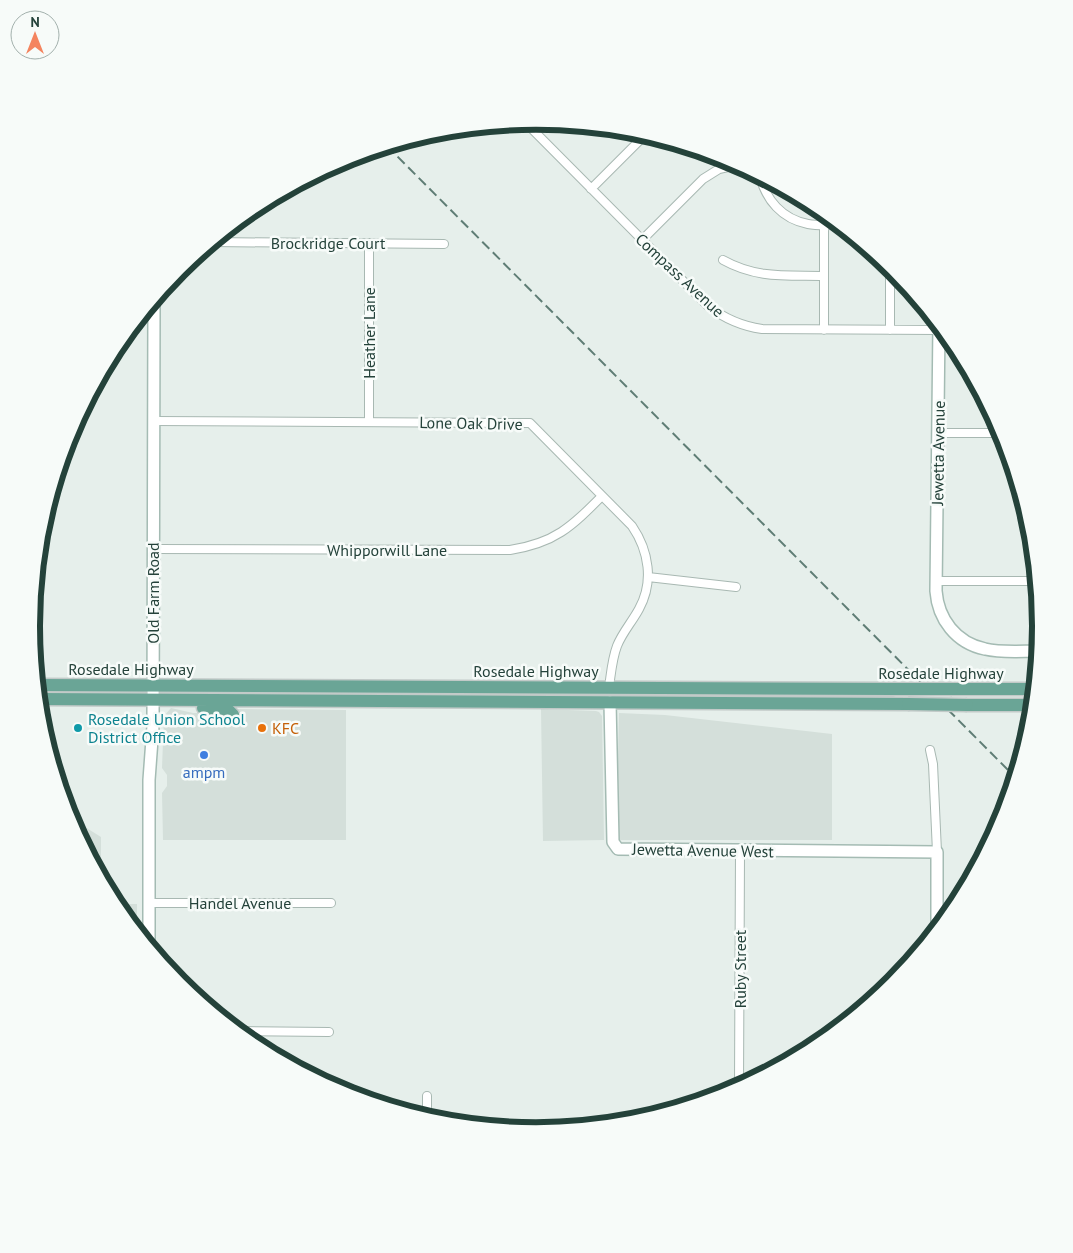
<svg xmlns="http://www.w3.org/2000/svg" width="1073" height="1253" font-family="'PT Sans',sans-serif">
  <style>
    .built { fill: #d4dfda }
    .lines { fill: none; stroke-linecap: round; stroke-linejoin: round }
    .street-casing { stroke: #a8b8b2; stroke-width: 10 }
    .secondary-casing { stroke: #a4bbb3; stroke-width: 14 }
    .primary-casing { stroke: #c2cac8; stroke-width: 15 }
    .street { stroke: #fff; stroke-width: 8 }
    .secondary { stroke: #fff; stroke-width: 11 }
    .primary { stroke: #6aa596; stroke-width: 12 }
    .rail { stroke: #5f7d75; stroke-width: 2; stroke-dasharray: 10 5; stroke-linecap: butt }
    .primary-bridge-casing { stroke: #c2cac8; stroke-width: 15; stroke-linecap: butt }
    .primary-bridge { stroke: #6aa596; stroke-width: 12 }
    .culture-dot { fill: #0f9aa8; stroke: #f7fbf9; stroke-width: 2 }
    .food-dot { fill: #e8710a; stroke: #f7fbf9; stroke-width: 2 }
    .shop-dot { fill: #3f7fe0; stroke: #f7fbf9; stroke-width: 2 }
    .labels { text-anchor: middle; stroke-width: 5; stroke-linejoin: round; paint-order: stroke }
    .street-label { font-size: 16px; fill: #24423a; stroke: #f7fbf9 }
    .culture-label { font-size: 16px; fill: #0d838f; stroke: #f7fbf9; text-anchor: start }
    .food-label { font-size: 16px; fill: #c56008; stroke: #f7fbf9; text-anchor: start }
    .shop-label { font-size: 16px; fill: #366cbe; stroke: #f7fbf9 }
    .rim { fill: none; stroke: #24423a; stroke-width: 6 }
  </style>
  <rect width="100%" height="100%" fill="#e6efeb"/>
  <path class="built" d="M39,707H47V737L45,738L41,725Z
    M171,708L193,713H223L238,709L346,710V840H163L162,793L167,786V775L162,768L164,716Z
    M541,709L596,711L599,712L602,716L604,840L543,841Z
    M619,713L665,715L832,734V840H616Z
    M69,817L101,837V878L70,820Z
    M115,904H137V932L116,907Z"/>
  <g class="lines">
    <g class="street-casing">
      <path id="street" d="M525,122L708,306C725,319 741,326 762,329L939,330
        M760,176C766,200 782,219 808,224C818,226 829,225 840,225
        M591,189L646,134
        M642,240L703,179L719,169L728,167L740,165
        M212,242L444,244
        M723,260C757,279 787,275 824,276
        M824,330V212
        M890,330V266
        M154,421L530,423L632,526C649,551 654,582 639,609C632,622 622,633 617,646C612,659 611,674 609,687
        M369,422V243
        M938,433H1003
        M154,549L510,550C555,543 571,527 602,496
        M648,577L736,587
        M936,581H1037
        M930,750L933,764L937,852
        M149,903H331
        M237,1031L329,1032
        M739,1088L740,851
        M427,1119V1096"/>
    </g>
    <g class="secondary-casing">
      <path id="secondary" d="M939,324L936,591C938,619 956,643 985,649C1002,653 1021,651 1039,651
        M610,702L613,842L618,849L937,852V932
        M149,947V780L153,726L154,300"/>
    </g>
    <g class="primary-casing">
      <path id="primary" d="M37,685L893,689
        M952,689H1036
        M38,699L908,704
        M967,705H1034
        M203,708C214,709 229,705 234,717"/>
    </g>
    <use href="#street" class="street"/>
    <use href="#secondary" class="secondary"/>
    <use href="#primary" class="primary"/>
    <path class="rail" d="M387,146L1016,778"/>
    <g class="primary-bridge-casing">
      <path id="primary-bridge" d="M893,689H952
        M908,704L967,705"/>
    </g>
    <use href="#primary-bridge" class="primary-bridge"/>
  </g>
  <circle class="culture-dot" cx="78" cy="728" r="5"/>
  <circle class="food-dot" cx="262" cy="728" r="5"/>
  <circle class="shop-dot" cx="204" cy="755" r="5"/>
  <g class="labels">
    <g class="street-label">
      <text x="328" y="249">Brockridge Court</text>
      <text transform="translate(680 275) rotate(43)" y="6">Compass Avenue</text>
      <text transform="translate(369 333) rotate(-90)" y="6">Heather Lane</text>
      <text transform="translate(471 423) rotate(1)" y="6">Lone Oak Drive</text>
      <text transform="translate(938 453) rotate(-89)" y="6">Jewetta Avenue</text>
      <text x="387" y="556">Whipporwill Lane</text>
      <text transform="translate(153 593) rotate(-90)" y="6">Old Farm Road</text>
      <text x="131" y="675">Rosedale Highway</text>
      <text x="536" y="677">Rosedale Highway</text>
      <text x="941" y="679">Rosedale Highway</text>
      <text transform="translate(703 850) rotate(1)" y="6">Jewetta Avenue West</text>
      <text x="240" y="909">Handel Avenue</text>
      <text transform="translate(740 969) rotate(-90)" y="6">Ruby Street</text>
    </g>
    <g class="culture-label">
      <text x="88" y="725">Rosedale Union School<tspan x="88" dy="18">District Office</tspan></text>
    </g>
    <g class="food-label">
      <text x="272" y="734">KFC</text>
    </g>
    <g class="shop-label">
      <text x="204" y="778">ampm</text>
    </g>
  </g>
  <path d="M0 0H1073V1253H0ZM40 626a496 496 0 1 1 992 0a496 496 0 1 1-992 0Z" fill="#f7fbf9" fill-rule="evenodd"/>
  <path class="rim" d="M40 626a496 496 0 1 1 992 0a496 496 0 1 1-992 0Z"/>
  <g transform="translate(35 35)"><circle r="24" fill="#f7fbf9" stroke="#a3b1ad"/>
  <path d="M0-4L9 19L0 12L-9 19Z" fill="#f4845f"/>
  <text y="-8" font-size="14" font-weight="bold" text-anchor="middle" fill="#24423a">N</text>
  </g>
</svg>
